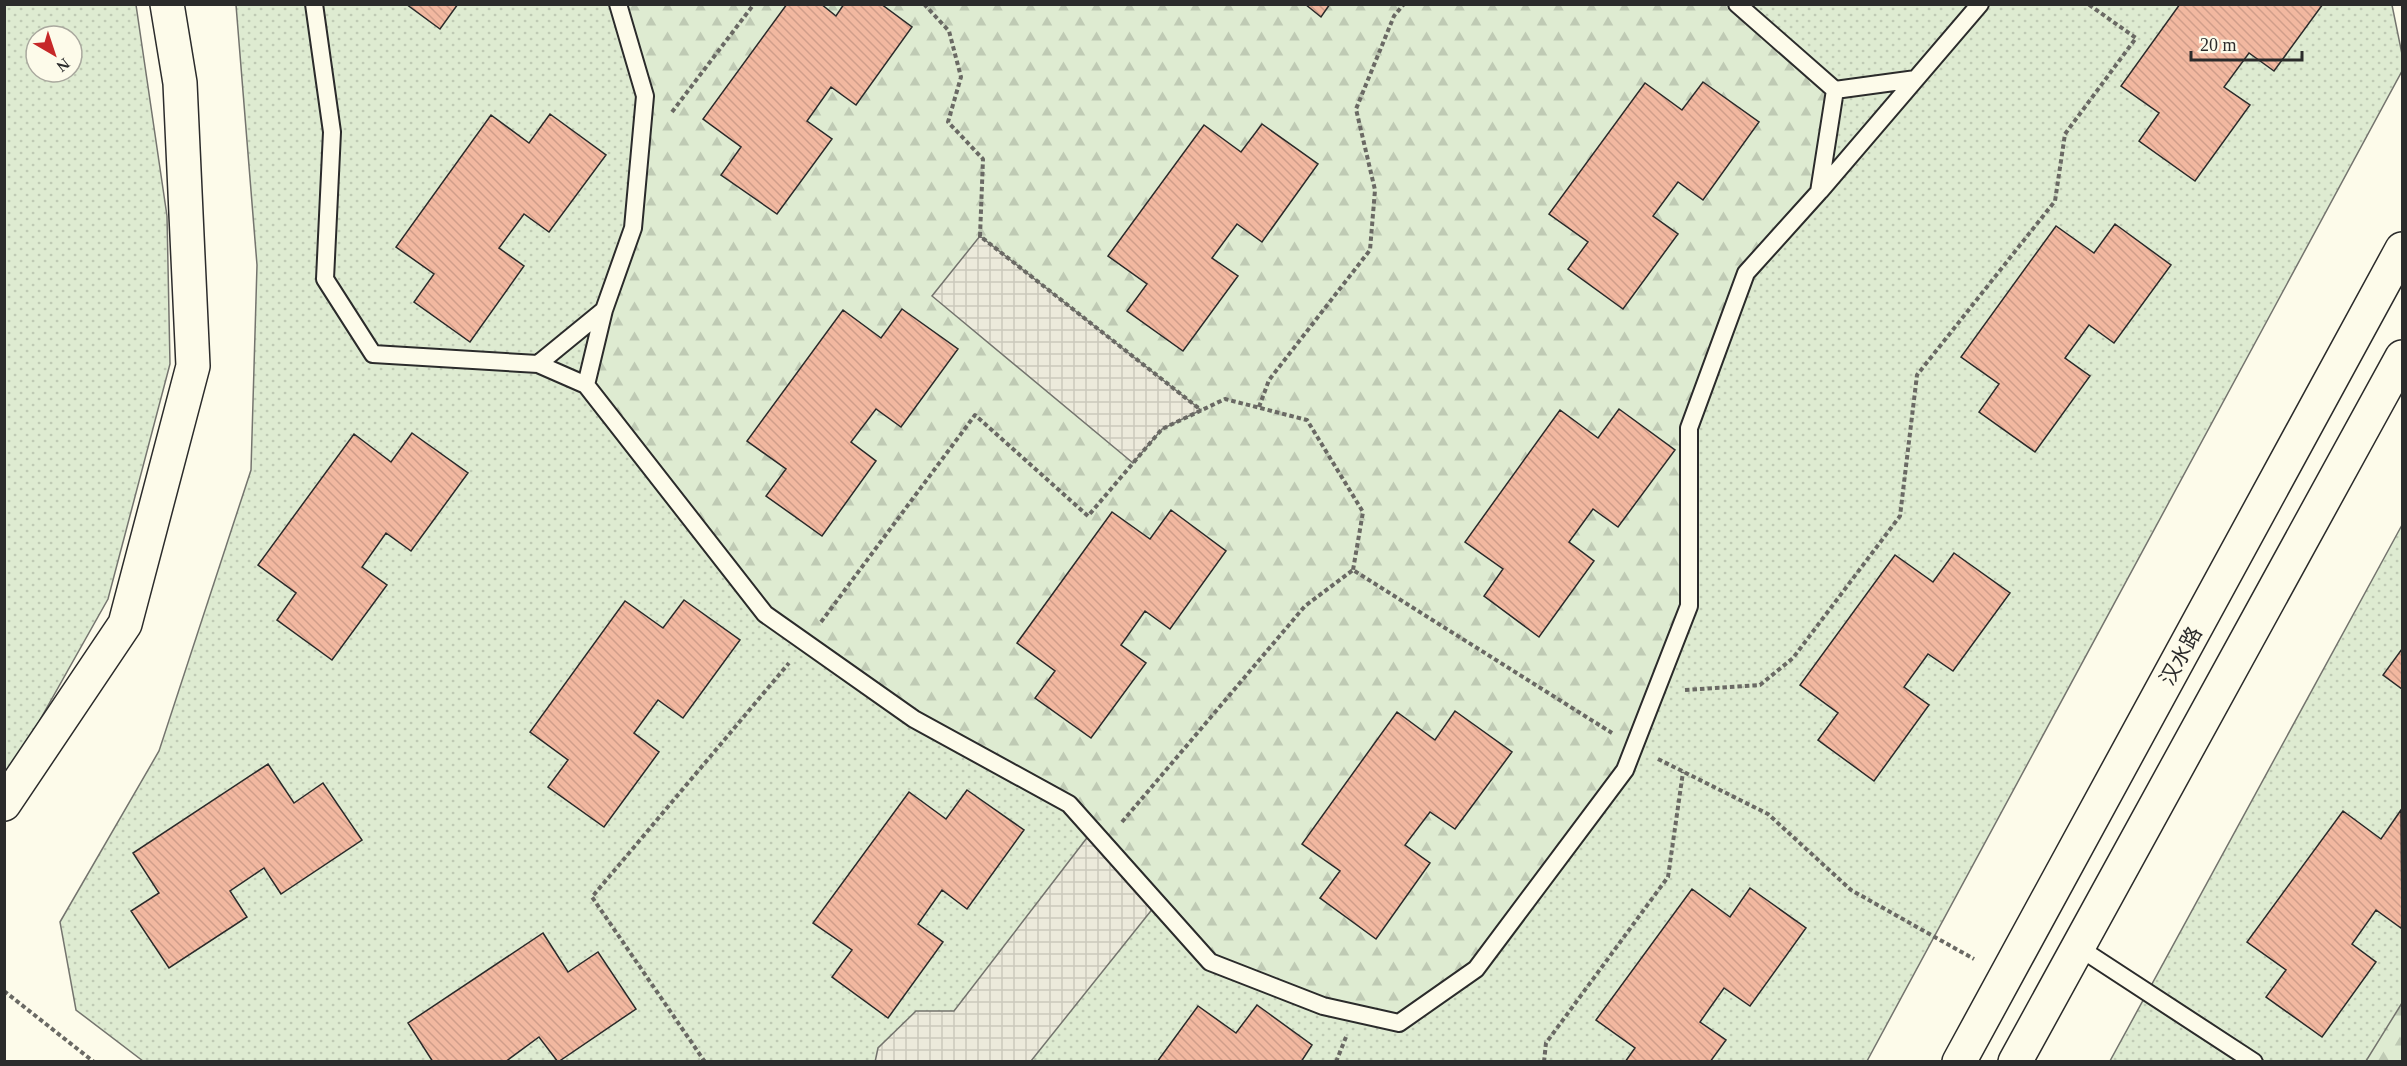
<svg xmlns="http://www.w3.org/2000/svg" width="2407" height="1066" font-family="'Times New Roman','Noto Sans SC',serif">
  <style>
    .grass { fill: url(#grass-dots); stroke: #74746e; stroke-width: 1.5; fill-rule: evenodd }
    .forest { fill: url(#forest-firs); stroke: #74746e; stroke-width: 1.5 }
    .plaza { fill: url(#plaza-grid); stroke: #74746e; stroke-width: 1.5 }
    .building { fill: url(#building-back-hatch); stroke: #2b2b2b; stroke-width: 1.5 }
    .lines { fill: none; stroke-linecap: round; stroke-linejoin: round }
    .lane-casing { stroke: #2b2b2b; stroke-width: 20 }
    .secondary-casing { stroke: #2b2b2b; stroke-width: 36 }
    .path { stroke: #6a6964; stroke-width: 4; stroke-dasharray: 4.5 3; stroke-linecap: butt }
    .lane { stroke: #fdfbea; stroke-width: 16 }
    .secondary { stroke: #fdfbea; stroke-width: 33 }
    .labels { text-anchor: middle; stroke-width: 4.5; stroke-linejoin: round; paint-order: stroke }
    .street-label { font-size: 21px; fill: #2b2b2b; stroke: #fdfbea }
  </style>
  <defs>
    <pattern id="grass-dots" width="8" height="8" patternUnits="userSpaceOnUse" patternTransform="scale(1.5)"><rect width="8" height="8" fill="#deebd1"/><path d="M2 2h.1M6 6h.1" fill="none" stroke="#bfcab4" stroke-width="1.8" stroke-linecap="round"/></pattern>
    <pattern id="forest-firs" width="22" height="20" patternUnits="userSpaceOnUse" patternTransform="scale(1.5)"><rect width="22" height="20" fill="#deebd1"/><path d="M5 1l3.5 6h-7zM16 11l3.5 6h-7z" fill="#bfcab4"/></pattern>
    <pattern id="plaza-grid" width="8" height="8" patternUnits="userSpaceOnUse" patternTransform="scale(1.5)"><rect width="8" height="8" fill="#eceadb"/><path d="M0 4h8M4 0v8" fill="none" stroke="#cbc9bc"/></pattern>
    <pattern id="building-back-hatch" width="6" height="6" patternUnits="userSpaceOnUse" patternTransform="scale(1.5)"><rect width="6" height="6" fill="#f2b8a0"/><path d="M-1 5l2 2M0 0l6 6M5-1l2 2" fill="none" stroke="#d09e8a"/></pattern>
  </defs>
  <rect width="100%" height="100%" fill="#fdfbea"/>
  <path class="grass" d="M5,5H136L167,216L170,364L108,599L5,782ZM36,36H72V72H36Z
    M236,5H2392L2402,54V71L1867,1061H143L76,1010L60,922L159,751L251,470L257,265Z
    M2402,525V1061H2110Z"/>
  <path class="forest" d="M618,5H1737L1835,90L1819,192L1746,273L1689,428V606L1634,747L1476,969L1399,1023L1210,962L1069,804L914,719L765,614L586,385L633,228L645,96Z
    M2402,1003V1061H2366Z"/>
  <path class="plaza" d="M980,236L1201,410L1162,429L1133,463L932,296Z
    M1093,830L1158,902L1031,1061L875,1062L878,1048L916,1011H954Z"/>
  <path class="building" d="M406,4H458L440,29Z
    M787,4H821L836,16L844,4H881L912,27L856,105L831,87L807,121L832,139L777,214L721,175L741,147L703,119Z
    M1305,4H1330L1321,17Z
    M2180,4H2323L2274,71L2249,53L2224,87L2250,105L2195,181L2139,141L2159,113L2121,86Z
    M1703,82L1759,122L1703,200L1678,182L1653,216L1678,234L1623,309L1568,269L1588,242L1549,214L1645,83L1682,110Z
    M550,114L606,155L549,232L524,214L499,248L524,266L470,342L414,302L434,274L396,247L491,115L529,143Z
    M1262,124L1318,164L1262,242L1237,224L1212,258L1238,276L1183,351L1127,311L1147,284L1108,256L1204,125L1241,152Z
    M2115,224L2171,265L2114,343L2089,325L2065,358L2090,376L2035,452L1979,412L1999,384L1961,357L2056,226L2094,253Z
    M902,309L958,349L901,427L876,409L851,442L876,461L822,536L766,496L786,469L747,441L843,310L881,338Z
    M1619,409L1675,450L1618,527L1593,509L1569,542L1594,561L1539,637L1484,596L1503,569L1465,542L1560,410L1598,438Z
    M412,433L468,473L411,551L386,533L362,567L387,585L332,660L277,620L296,593L258,565L354,434L391,462Z
    M1171,510L1226,551L1170,629L1145,611L1121,645L1146,663L1091,738L1035,698L1055,671L1017,643L1112,512L1150,539Z
    M1954,553L2010,593L1953,671L1928,654L1904,687L1929,705L1874,781L1818,740L1838,713L1800,685L1895,555L1933,582Z
    M684,600L740,640L683,718L658,700L634,733L659,752L604,827L548,787L568,760L530,732L625,601L663,628Z
    M2402,649V689L2383,675Z
    M1455,711L1512,752L1455,829L1430,812L1405,845L1430,863L1376,939L1320,898L1340,871L1302,844L1397,712L1435,740Z
    M268,764L294,803L323,783L362,840L281,894L264,868L230,891L247,917L169,968L131,911L159,893L133,853Z
    M967,790L1024,830L967,909L942,890L918,924L943,942L888,1018L832,977L852,950L813,923L909,792L946,819Z
    M2401,810L2402,925L2401,928L2376,910L2352,944L2376,962L2322,1037L2266,997L2286,970L2247,942L2343,811L2381,839Z
    M1750,888L1806,928L1750,1006L1724,988L1700,1022L1726,1040L1710,1062H1625L1635,1048L1596,1020L1692,889L1730,917Z
    M543,933L568,972L598,952L636,1009L558,1062L539,1037L505,1062H433L408,1023Z
    M1257,1005L1312,1045L1301,1062H1157L1198,1006L1236,1033Z"/>
  <g class="lines">
    <g class="lane-casing">
      <path id="lane" d="M314,4L332,132L325,279L373,354L538,364L604,310
        M618,4L645,96L633,228L604,310L586,385L765,614L914,719L1069,804L1210,962L1323,1006L1399,1023L1476,969L1625,770L1689,606V428L1746,273L1819,192L1835,90L1737,4
        M1835,90L1916,79
        M1820,191L1980,4
        M538,364L586,385
        M2078,947L2254,1062"/>
    </g>
    <g class="secondary-casing">
      <path id="secondary" d="M4,804L125,624L193,366L180,83L167,4
        M1959,1062L2402,249
        M2015,1062L2402,357"/>
    </g>
    <path class="path" d="M924,4L949,31L961,77L948,122L983,159L980,236L1201,410
      M672,112L754,4
      M1259,407L1269,380L1370,250L1375,190L1356,109L1394,16L1404,4
      M821,622L975,415L1088,516L1162,429L1225,399L1307,420L1363,512L1353,570
      M1685,690L1760,685L1793,658L1900,516L1917,375L2055,201L2065,134L2136,38L2088,4
      M1658,759L1768,814L1851,890L1974,959
      M1122,822L1305,606L1353,570L1612,733
      M4,991L94,1062
      M705,1062L592,897L789,663
      M1336,1062L1346,1037
      M1544,1062L1546,1043L1668,877L1683,772"/>
    <use href="#lane" class="lane"/>
    <use href="#secondary" class="secondary"/>
  </g>
  <g class="labels">
    <g class="street-label">
      <text transform="translate(2181 656) rotate(-61)" y="7">汉水路</text>
    </g>
  </g>
  <rect width="2407" height="1066" fill="none" stroke="#2b2b2b" stroke-width="12"/>
  <g transform="translate(54 54) rotate(141)"><circle r="28" fill="#fdfbea" stroke="#a9a89e" stroke-width="1.5"/>
  <path d="M0-4.5L10 22L0 15L-10 22Z" fill="#c62828"/>
  <text y="-9" font-size="16" font-weight="bold" text-anchor="middle" fill="#2b2b2b">N</text>
  </g>
  <path d="M2191 51v9h111v-9" fill="none" stroke="#2b2b2b" stroke-width="3"/>
  <text x="2200" y="51" font-size="18" fill="#2b2b2b" stroke="#fdfbea" stroke-width="4.5" paint-order="stroke">20 m</text>
</svg>
